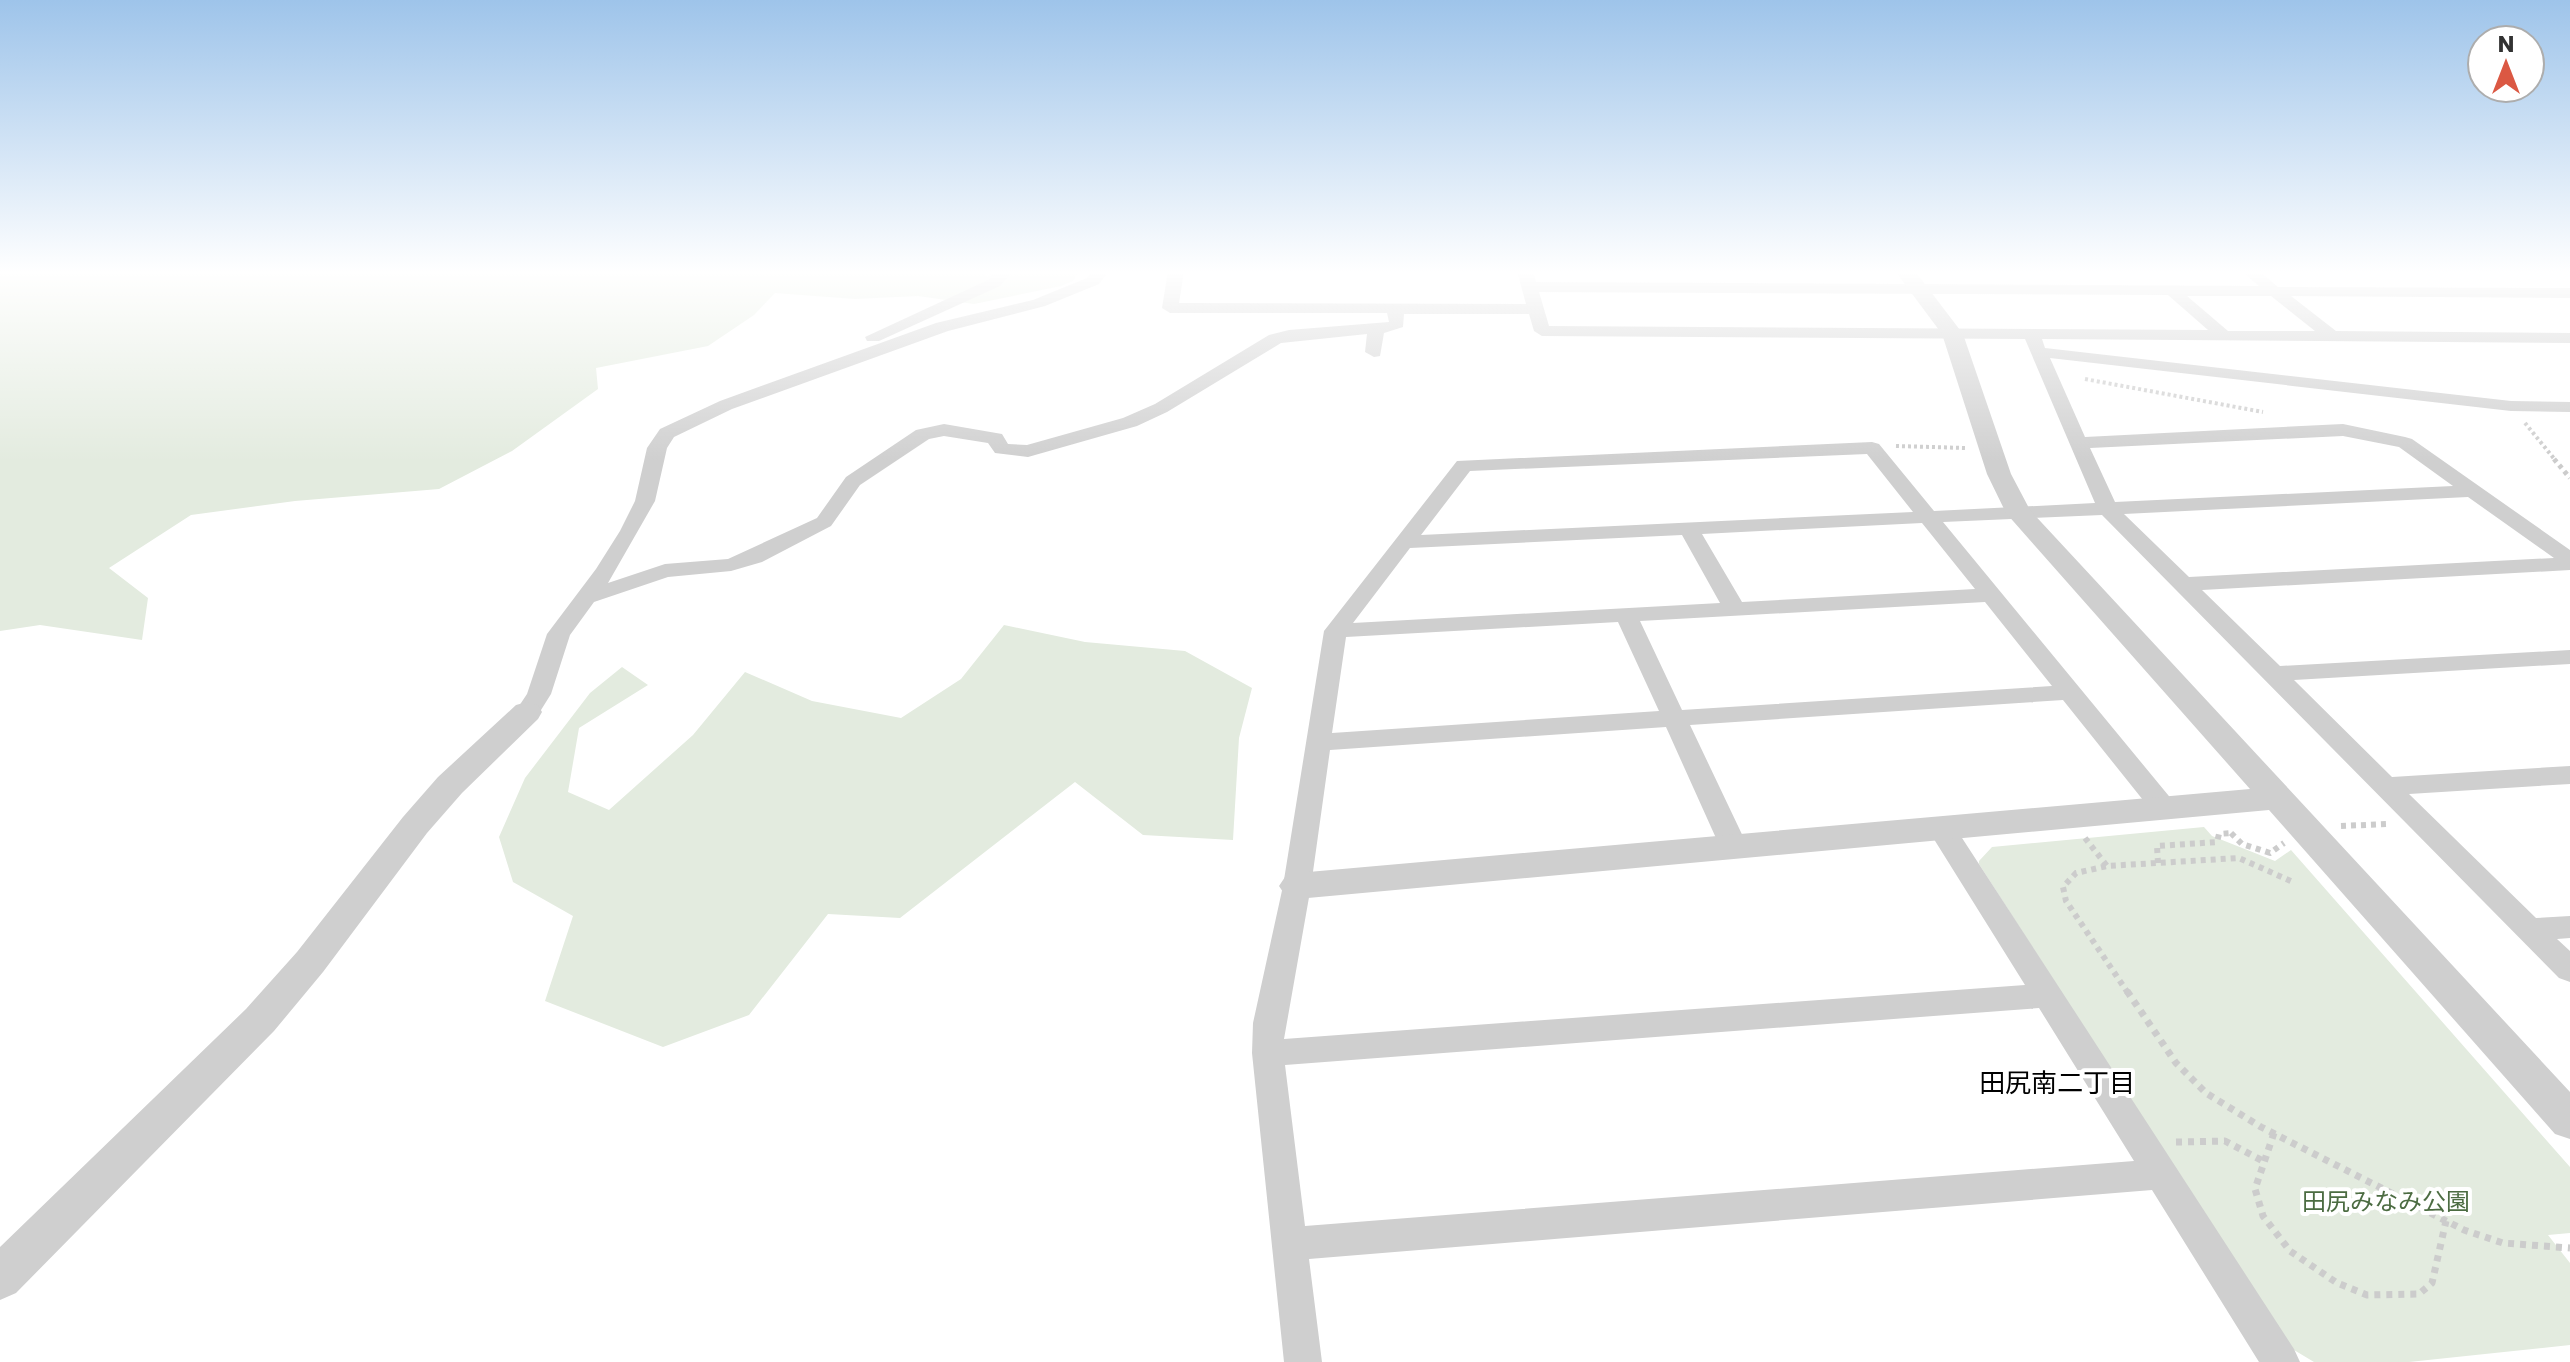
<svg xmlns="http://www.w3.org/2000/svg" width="2570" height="1362" font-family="Poppins,'Noto Sans JP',sans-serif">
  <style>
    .green { fill: #e3ebdf }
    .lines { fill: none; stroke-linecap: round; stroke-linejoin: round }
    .path-far3 { stroke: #ccc; stroke-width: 4; stroke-dasharray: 3 3; stroke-linecap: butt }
    .path-far2 { stroke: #ccc; stroke-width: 5; stroke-dasharray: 4 4; stroke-linecap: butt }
    .path-far1 { stroke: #ccc; stroke-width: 6; stroke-dasharray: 5 5; stroke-linecap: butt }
    .path { stroke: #ccc; stroke-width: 7; stroke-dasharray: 6 6; stroke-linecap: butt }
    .minor { fill: #cfcfcf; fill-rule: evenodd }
    .tertiary { fill: #cfcfcf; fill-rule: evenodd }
    .labels { text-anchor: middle; stroke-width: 8; stroke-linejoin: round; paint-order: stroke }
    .near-park-label { font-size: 24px; fill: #4c6c42; stroke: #fff }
    .near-neighbourhood-label { font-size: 26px; fill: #000; stroke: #fff }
  </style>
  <rect width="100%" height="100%" fill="#fff"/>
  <path class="green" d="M0,271H983L987,277L993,271H1079L1073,281L1061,286L974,304L918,296L855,299L775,293L754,315L708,346L596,368L598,389L512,451L439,489L295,501L191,515L109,568L148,598L142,640L40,625L0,631Z
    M1004,625L1085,642L1185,651L1252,688L1239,738L1233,840L1143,835L1075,782L900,918L828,914L749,1015L663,1047L545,1001L573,916L513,882L499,837L525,778L590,693L622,667L648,685L579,728L568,792L609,810L693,735L745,672L812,701L901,718L961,679Z
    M2204,827L2212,836L2275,861L2291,850L2570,1167V1233L2548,1235L2570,1263V1345L2409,1362H2314L2289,1347L1979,864V861L1992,847Z"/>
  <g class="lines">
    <path class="path-far3" d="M2085,379L2263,412
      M2525,423L2556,461
      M1896,446L1966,448"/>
    <path class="path-far2" d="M2554,459L2570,478"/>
    <path class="path-far1" d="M2341,826L2387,824
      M2231,833L2242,844L2270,853L2284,843
      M2085,838L2107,866
      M2158,863L2157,846L2217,842L2219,834L2231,833
      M2128,993L2066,901L2063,887L2076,873L2107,866L2239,858L2293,882"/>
    <path class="path" d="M2127,991L2176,1063L2206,1093L2261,1127L2464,1230L2503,1243L2570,1248
      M2274,1133L2255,1189L2263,1216L2290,1251L2337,1283L2367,1295L2419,1294L2432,1283L2446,1221
      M2176,1142L2225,1141L2263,1161"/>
    <path class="minor" d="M996,271H1013L1000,286L879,341H867L865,337L988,280Z
      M1093,271H1109L1099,284L1045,306L948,331L732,409L674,437L667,448L655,501L608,583L665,564L728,559L817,518L846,477L916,430L944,424L1002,434L1008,444L1027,445L1123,418L1155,404L1269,335L1289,330L1389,322L1387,313H1170L1162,308L1168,271H1184L1179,303L1526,304L1517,271H1533L1536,282L2259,286L2241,271H2259L2278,287L2570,288V298L2291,296L2336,331L2570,333V343L2042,339L2045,348L2511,401L2570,402V412L2511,411L2050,358L2085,437L2343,424L2405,437L2412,439L2570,550V570L2202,590L2280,666L2570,650V664L2294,680L2392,777L2570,766V784L2409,794L2536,918L2570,916V938L2557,939L2570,951V982L2559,978L2102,515L1943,522L2173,801L2177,808L2173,815L2164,817L2155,815L2063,700L1690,725L1748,847L1744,854L1734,857L1724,854L1720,847L1666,727L1330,750L1311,886L1284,1039L2025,985L1927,828L1931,821L1941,818L1951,821L2294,1349L2300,1362H2259L2152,1190L1309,1259L1322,1362H1284L1252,1053L1253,1023L1283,886L1324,631L1457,461L1872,442L1879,444L1934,511L2095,503L2025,339L1542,336L1534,331L1529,314H1404L1403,327L1384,333L1380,356L1374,357L1365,352L1367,334L1281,343L1167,412L1137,426L1028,457L995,453L988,443L944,436L929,439L860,485L831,526L762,562L731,571L668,577L594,602L570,635L551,694L536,718H518L515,712L527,694L547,634L596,569L620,531L635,501L647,448L660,429L720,401L936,323L1033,300L1087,278ZM1539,292L2168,295L2208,330L1549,326ZM2187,296H2271L2315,331H2228ZM2343,436L2399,447L2453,486L2115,502L2090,448ZM1867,454L1913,512L1421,535L1470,471ZM2468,497L2554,558L2189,577L2124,514ZM1922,523L1975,589L1742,602L1702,534ZM1682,535L1720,603L1353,623L1410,548ZM1985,602L2052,686L1682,710L1640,621ZM1618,622L1659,711L1332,733L1346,637ZM2039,1008L2134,1161L1305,1226L1285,1065Z"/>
    <path class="tertiary" d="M1895,271H1915L1963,334L2011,474L2030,510L2570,1092V1139L2555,1134L2269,810L1297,899L1285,895L1279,886L1285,877L1297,873L2250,789L2006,513L1987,474L1942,334Z
      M527,702L538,705L542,712L538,719L462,793L427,833L323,972L274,1031L16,1293L0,1300V1247L246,1009L297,952L403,817L438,777L516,705Z"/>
  </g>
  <linearGradient id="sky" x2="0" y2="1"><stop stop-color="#9ec4ea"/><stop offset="0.59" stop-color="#fff"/><stop offset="1" stop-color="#fff" stop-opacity="0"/></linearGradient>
  <rect width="2570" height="462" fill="url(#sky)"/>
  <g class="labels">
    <g class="near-park-label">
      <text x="2386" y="1210">田尻みなみ公園</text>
    </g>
    <g class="near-neighbourhood-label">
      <text x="2057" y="1092">田尻南二丁目</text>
    </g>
  </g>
  <g transform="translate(2506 64)"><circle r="38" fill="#ffffff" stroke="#adadad" stroke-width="2"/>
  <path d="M0-6L14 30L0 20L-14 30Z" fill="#db5843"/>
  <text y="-12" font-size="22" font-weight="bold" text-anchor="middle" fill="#323232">N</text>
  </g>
</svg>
